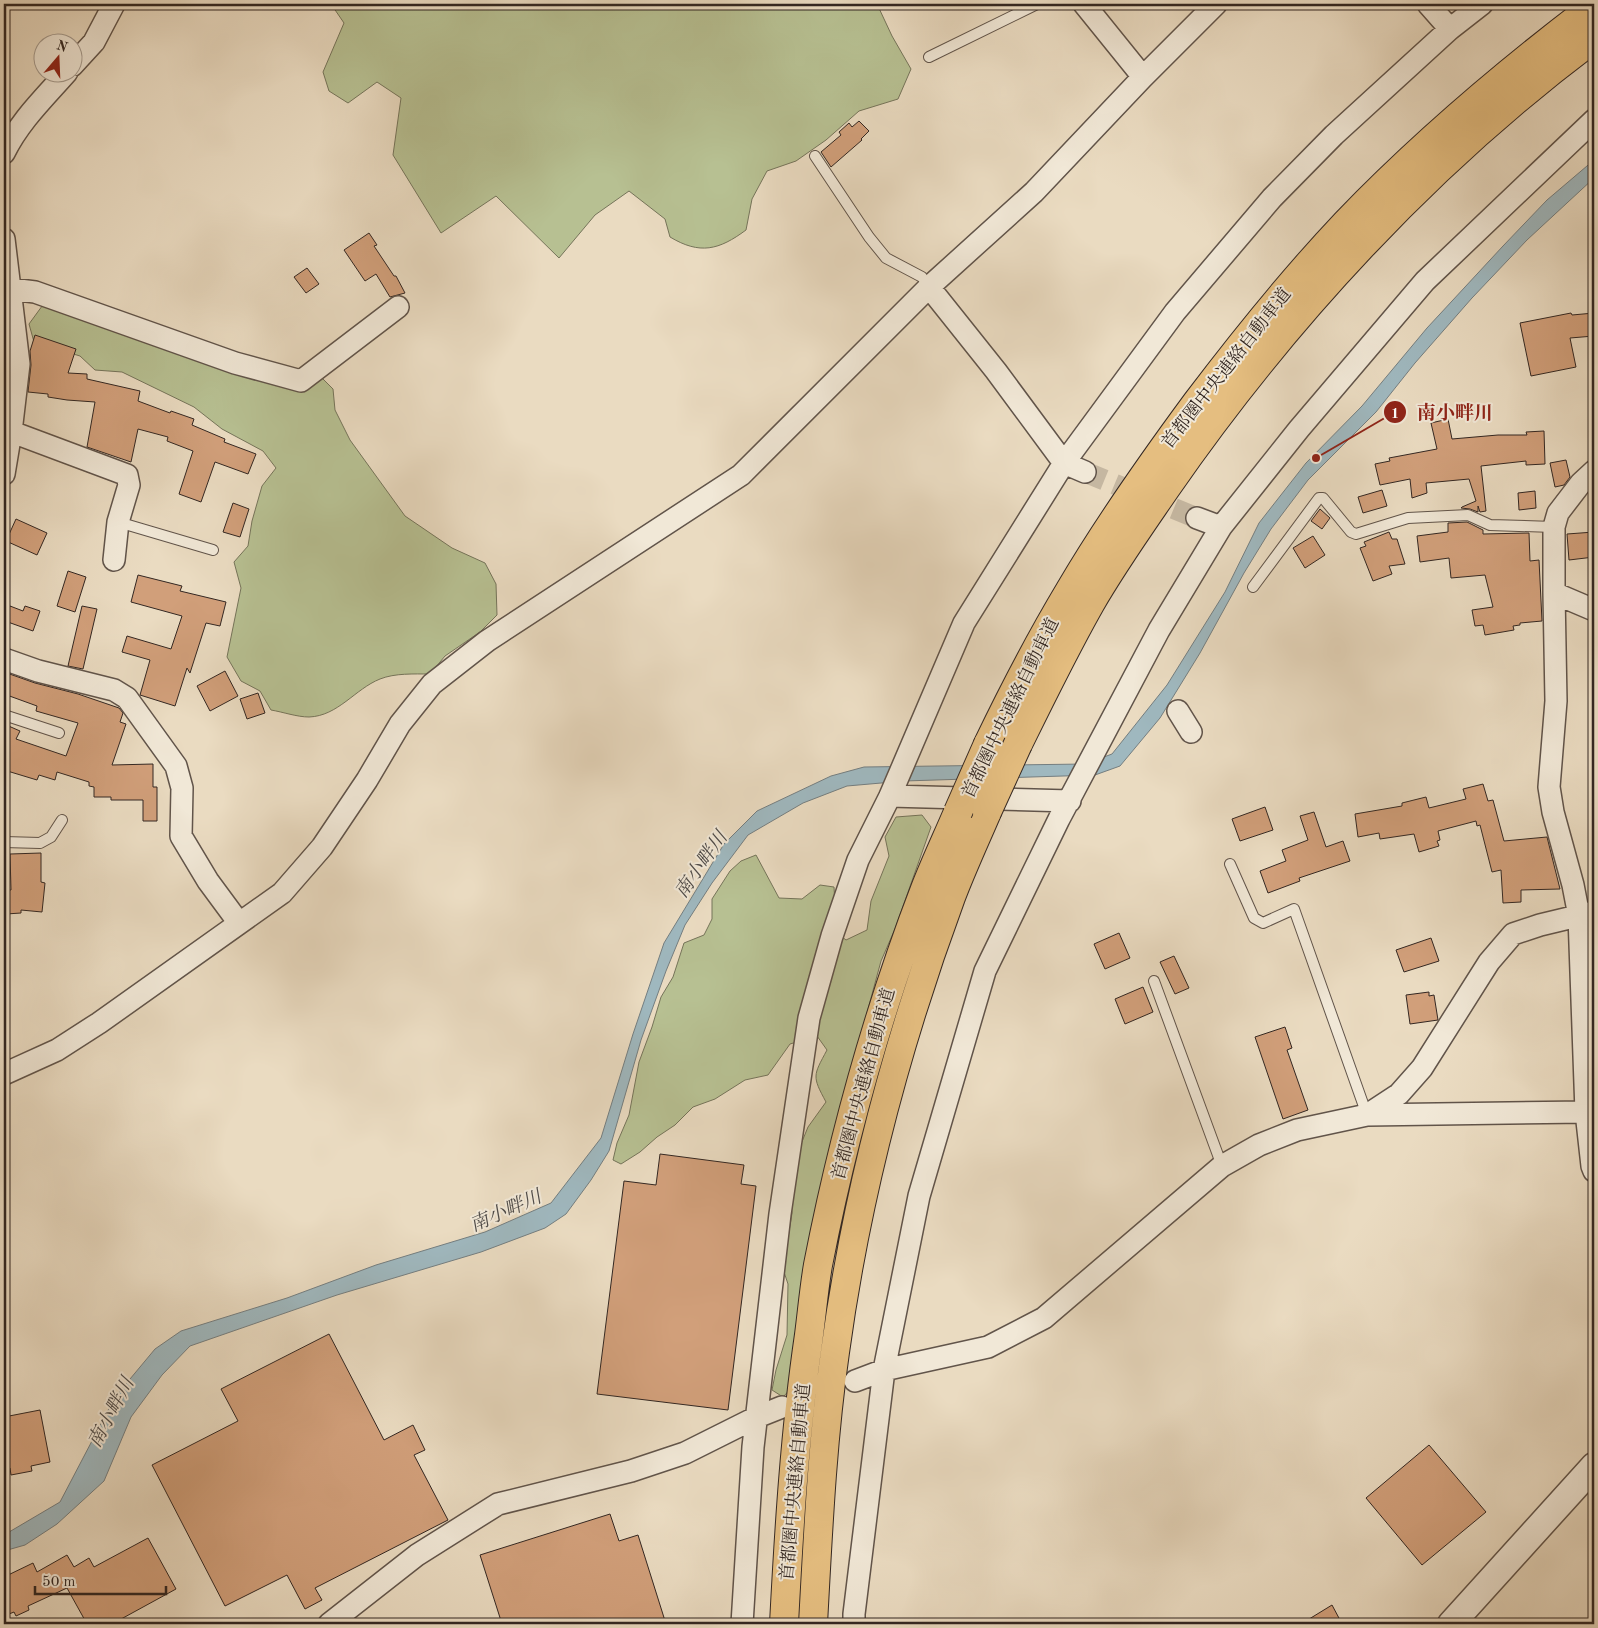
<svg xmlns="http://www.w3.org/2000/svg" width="1598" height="1628" font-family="'Old Standard TT','Noto Serif JP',serif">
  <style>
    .green { fill: #b7c092; stroke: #75745a }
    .water { fill: #9fb8bf; stroke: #747e80 }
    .building { fill: #d19f7a; stroke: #332722 }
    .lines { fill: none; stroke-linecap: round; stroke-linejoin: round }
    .minor-tunnel { stroke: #c5b7a1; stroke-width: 21; stroke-dasharray: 21 11; stroke-linecap: butt }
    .service-casing { stroke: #61544a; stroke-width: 12 }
    .minor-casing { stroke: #61544a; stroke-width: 24 }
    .tertiary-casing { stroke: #61544a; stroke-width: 29 }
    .motorway-casing { stroke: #332722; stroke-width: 30 }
    .service { stroke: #f1e8d7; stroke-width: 10 }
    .minor { stroke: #f1e8d7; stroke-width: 21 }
    .tertiary { stroke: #f1e8d7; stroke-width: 26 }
    .motorway { stroke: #e5be80; stroke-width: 28 }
    .motorway-bridge-casing { stroke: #332722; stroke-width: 30; stroke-linecap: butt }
    .motorway-bridge { stroke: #e5be80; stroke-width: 28 }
    .labels { text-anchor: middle; stroke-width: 4; stroke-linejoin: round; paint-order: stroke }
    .street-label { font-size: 18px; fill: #332722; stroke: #f1e8d7 }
    .water-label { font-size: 19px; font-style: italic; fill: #4e4b49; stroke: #f1e8d7 }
    .leader { fill: none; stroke: #8f2418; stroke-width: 2 }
    .callout-dot { fill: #8f2418; stroke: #f1e8d7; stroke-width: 2 }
    .mark-label { font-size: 15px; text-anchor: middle; font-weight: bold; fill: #fff }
    .callout-label { font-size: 19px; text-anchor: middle; font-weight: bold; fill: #8f2418; stroke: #f1e8d7; stroke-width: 4; stroke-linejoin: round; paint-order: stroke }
  </style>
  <rect width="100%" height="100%" fill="#eadbc1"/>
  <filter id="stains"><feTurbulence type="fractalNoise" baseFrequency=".004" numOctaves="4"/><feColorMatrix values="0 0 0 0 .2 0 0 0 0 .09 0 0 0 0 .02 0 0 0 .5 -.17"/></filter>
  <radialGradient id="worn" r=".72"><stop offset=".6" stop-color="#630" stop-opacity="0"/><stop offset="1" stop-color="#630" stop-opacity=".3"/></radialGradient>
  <path class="green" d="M331,4H877L892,36L911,69L898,99L859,111L826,140L796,161L767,171L752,199L746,230C719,250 700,255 670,237L665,219L629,191L595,215L559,258L496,196L441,233L393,155L401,98L377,82L348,103L329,91L323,72L344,23Z
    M45,302L322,378L333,389L335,410L350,440L405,516L452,548L485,563L496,584L497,615L480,632L445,656L430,674C414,674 395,673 380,679C355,689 338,716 309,717C297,717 283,712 271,710L260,691L241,681L227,657L241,588L234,562L248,546L252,521L262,486L276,468L263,451L222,429L194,407L122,372L95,370L80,356L34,342L29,324Z
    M922,815L931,827L895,929L881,961L868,1009L851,1077L799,1380L783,1397L772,1390L776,1370L787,1335L788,1284L783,1269L792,1213L790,1195L799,1149L808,1127L826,1102C812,1076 813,1076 827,1050L817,1036L790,1044L768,1075L745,1080L715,1099L693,1107L675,1125L657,1137L640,1152L621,1164L613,1160L617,1143L629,1115L639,1062L652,1027L661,997L673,977L684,943L704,935L712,919V899L730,871L741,861L756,855L779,898L802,899L820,885L834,887L835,904L827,925L846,940L867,930L871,901L889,856L885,837L896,817Z"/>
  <path class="water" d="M1594,160V178L1527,240L1472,298L1415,363L1376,412L1308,480L1271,529L1244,573L1200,653L1160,718L1120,766L1095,775L904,781L847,786L803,803L748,835L712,883L685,925L666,971L641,1040L609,1151L591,1180L566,1214L545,1228L481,1252L337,1295L190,1346L162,1375L131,1417L104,1481L57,1524L25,1545L4,1551V1535L60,1502L115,1397L155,1349L181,1331L287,1298L376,1265L485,1232L551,1203L601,1138L633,1034L664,943L724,844L757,811L831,776L864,767L1085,764L1112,754L1167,685L1225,592L1259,523L1306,463L1362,406L1427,328L1503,246L1547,200Z"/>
  <path class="building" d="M859,121L869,131L861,139L862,140L831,167L821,152L841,135L839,132L849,123L852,127Z
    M369,233L377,245L374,246L394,276H396L405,293L390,297L376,274L365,281L344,250Z
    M307,268L319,284L306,293L294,277Z
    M1571,313L1572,315L1594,313V336L1570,338L1576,367L1531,376L1520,323Z
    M35,335L76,349L68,373L87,374V379L140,391L138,401L170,413L171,411L194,419L192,425L225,439L224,442L256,454L248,474L215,462L201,502L179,494L193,451L167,441L168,437L138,429L131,462L87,447L95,402L67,400L48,397V394L28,392L31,365L30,351Z
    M1448,419L1452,439L1498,435H1527L1526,432L1544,431L1545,464L1526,465V461L1481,466L1486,511L1480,512L1478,506V512L1470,509L1461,508L1462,507L1476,501L1469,479L1426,483L1427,493L1412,498L1410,479L1380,485L1375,464L1390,461L1389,458L1437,449L1431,423Z
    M1566,460L1570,477L1564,485L1555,487L1550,463Z
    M1382,490L1387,506L1363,513L1358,497Z
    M1535,491L1536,508L1519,510L1518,493Z
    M233,503L249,509L240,537L223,532Z
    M1320,509L1330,518L1322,529L1311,521Z
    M16,519L47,533L37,555L6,541Z
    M1467,522L1483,530V534L1529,533L1530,561L1539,560L1542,621L1520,623V625L1513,626L1514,630L1485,635L1483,625L1475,626L1472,610L1493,607L1485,575L1451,578L1449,558L1420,562L1417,536L1448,532V523Z
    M1389,532L1392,539H1397L1405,564L1389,566L1392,574L1373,581L1360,548L1366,546L1364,542Z
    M1594,532V557L1569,560L1567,534Z
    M1313,536L1325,555L1305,568L1293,548Z
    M68,571L86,577L75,612L57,606Z
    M138,575L182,586L180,591L226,602L220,626L206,623L190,673L187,668L175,706L140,695L150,660L122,652L127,636L171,649L182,616L131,602Z
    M10,606L23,611L25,606L40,611L33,631L5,621Z
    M82,606L97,609L83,669L68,666Z
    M225,671L238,696L210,711L197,686Z
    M4,672L35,683L78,694L119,708L123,713L120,722L126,724L112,765L153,764V787H157V821H143V800H111V797H94V787L89,786V782L57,772L55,780L39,775L37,780L4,770V724L20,731L16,739L66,756L78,723L36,711L37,706L4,694Z
    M258,693L265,713L247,719L240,699Z
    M1483,784L1488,801L1493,800L1504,841L1547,837L1560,889L1521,890V902L1503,903L1501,870L1492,872L1480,825L1477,826L1476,821L1438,831L1440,840L1437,841L1439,846L1419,852L1414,834L1380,839L1379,833L1358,837L1355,814L1402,806V803L1426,797L1429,808L1466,799L1463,789Z
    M1265,807L1273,830L1240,841L1232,819Z
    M1314,812L1326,847L1343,841L1350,861L1299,878L1300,881L1268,893L1260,871L1286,861L1282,850L1308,840L1300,816Z
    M41,853V882L45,883L42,912L21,910V913L6,914V908H4V890H11L10,854Z
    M1119,933L1130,958L1105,969L1094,944Z
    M1431,938L1439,961L1404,972L1396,950Z
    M1174,956L1189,988L1175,994L1160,962Z
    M1143,987L1153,1012L1125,1024L1115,999Z
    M1429,992V996L1434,995L1438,1020L1410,1024L1406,995Z
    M1285,1027L1292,1048L1287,1050L1308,1110L1283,1119L1255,1037Z
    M660,1154L744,1165L741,1184L756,1186L728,1410L597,1394L624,1181L656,1185Z
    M329,1334L384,1440L413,1425L425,1450L414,1455L448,1520L315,1588L322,1600L305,1609L287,1575L225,1606L152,1465L238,1421L221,1389Z
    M40,1410L50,1462L31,1466L32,1471L11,1475L10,1468L4,1469V1417Z
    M1429,1445L1486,1512L1422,1565L1366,1498Z
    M610,1514L619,1541L638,1535L666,1624H502L480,1555Z
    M148,1538L176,1589L112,1624H87L67,1588L28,1606L29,1610L16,1616L14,1612L4,1616V1577L33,1563L37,1572L67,1555L74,1567L89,1558L94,1567Z
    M1332,1605L1340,1620L1333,1624H1301Z"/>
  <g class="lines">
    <path class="minor-tunnel" d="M1085,472L1197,518"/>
    <g class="service-casing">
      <path id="service" d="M929,57L1037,4
        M815,156L869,237L886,258L922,277L929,287
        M118,522L213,550
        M1253,587L1319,498H1323L1351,532L1356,534L1408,518L1468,515L1490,525L1554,527
        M4,715L59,733
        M4,842L40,843L51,837L62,820
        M1230,864L1254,918L1263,923L1294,909L1367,1115
        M1154,981L1222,1166"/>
    </g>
    <g class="minor-casing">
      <path id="minor" d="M1084,4L1143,77
        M1428,4L1450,29
        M72,66L94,42L114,4
        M4,153C19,122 44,98 67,72
        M4,239L19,364L11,432L4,474
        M929,287L996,371L1064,463L1085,472
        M11,289L35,292L235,363L301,381L398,307
        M4,429L127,475L129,485L118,522L114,560
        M1594,471L1581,483L1558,513L1554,527V593L1556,701L1549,787L1553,812L1573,885L1579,916L1586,1112L1592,1166L1594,1171
        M1197,518L1221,527
        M1554,593L1594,610
        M4,659L38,671L114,690L127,698L176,766L182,788L181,836L208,881L239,923
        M1178,711L1191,732
        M890,796L1070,801
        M4,1074L57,1050L99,1023L282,893L322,847L367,780L400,724L432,684L487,641L741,475L929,287L1034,192L1143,77L1216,4
        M1367,1115L1586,1112
        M855,1381L884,1370L988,1347L1044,1318L1222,1166L1259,1145L1297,1130L1367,1115L1399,1094L1422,1068L1489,962L1513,934L1540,925L1594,912
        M329,1624L417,1555L498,1504L631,1471L685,1453L757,1417L782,1407
        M742,1624L753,1447L780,1214L809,1018L832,936L858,860L890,796L964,623L1064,463L1175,312L1272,198L1334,135L1450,29L1482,4
        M854,1624V1614L884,1370L919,1196L985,971L1059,819L1159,630L1221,527L1299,429L1425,281L1594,120"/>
    </g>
    <g class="tertiary-casing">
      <path id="tertiary" d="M1451,1624L1594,1466"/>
    </g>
    <g class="motorway-casing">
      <path id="motorway" d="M988,744C1013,692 1040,640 1070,590C1108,525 1152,463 1197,402C1244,340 1293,279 1346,223C1422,144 1507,72 1594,6
        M1018,744C1041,697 1064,650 1090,604C1113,564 1140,526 1166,488C1284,318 1428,162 1594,38
        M784,1624C789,1528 795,1431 809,1335C812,1312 814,1288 818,1265C843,1137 878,1011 925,889C935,863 947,838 958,812
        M813,1624C818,1533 822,1442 835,1352C856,1198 897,1043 951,897C962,868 975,840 987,812"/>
    </g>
    <use href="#service" class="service"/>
    <use href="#minor" class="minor"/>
    <use href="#tertiary" class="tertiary"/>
    <use href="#motorway" class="motorway"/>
    <g class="motorway-bridge-casing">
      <path id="motorway-bridge" d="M958,812L988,744
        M987,812L1018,744"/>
    </g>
    <use href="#motorway-bridge" class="motorway-bridge"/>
  </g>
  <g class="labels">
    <g class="street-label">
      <text transform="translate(1226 368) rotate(-52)" y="6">首都圏中央連絡自動車道</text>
      <text transform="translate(1010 708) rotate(-64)" y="6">首都圏中央連絡自動車道</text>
      <text transform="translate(863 1084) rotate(-75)" y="6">首都圏中央連絡自動車道</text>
      <text transform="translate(795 1482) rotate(-85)" y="6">首都圏中央連絡自動車道</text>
    </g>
    <g class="water-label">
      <text transform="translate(700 864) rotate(-55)" y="7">南小畔川</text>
      <text transform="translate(505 1210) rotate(-24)" y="7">南小畔川</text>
      <text transform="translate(110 1412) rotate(-62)" y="7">南小畔川</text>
    </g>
  </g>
  <path class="leader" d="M1316 458L1395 412"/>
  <g class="callout-dot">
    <circle cx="1316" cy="458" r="5"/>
    <circle cx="1395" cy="412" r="12"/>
  </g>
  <g class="mark-label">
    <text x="1395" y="418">1</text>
  </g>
  <g class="callout-label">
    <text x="1455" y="419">南小畔川</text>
  </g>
  <rect width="1598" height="1628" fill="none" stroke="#eadbc1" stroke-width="20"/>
  <rect x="5" y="5" width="1588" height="1618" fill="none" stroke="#332722" stroke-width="2.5"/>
  <rect x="10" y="10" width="1578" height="1608" fill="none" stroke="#332722"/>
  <g transform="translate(58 58) rotate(19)"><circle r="24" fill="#f1e8d7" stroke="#a59b8f"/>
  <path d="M0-4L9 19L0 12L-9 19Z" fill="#8f2418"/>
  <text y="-8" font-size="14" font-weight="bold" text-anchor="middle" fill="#332722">N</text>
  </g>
  <path d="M35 1586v8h131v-8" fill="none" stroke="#332722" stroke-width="2.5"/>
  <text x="42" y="1586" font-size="15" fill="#332722" stroke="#f1e8d7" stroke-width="4" paint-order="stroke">50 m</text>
  <rect width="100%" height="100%" filter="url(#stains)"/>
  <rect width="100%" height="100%" fill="url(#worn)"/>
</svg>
